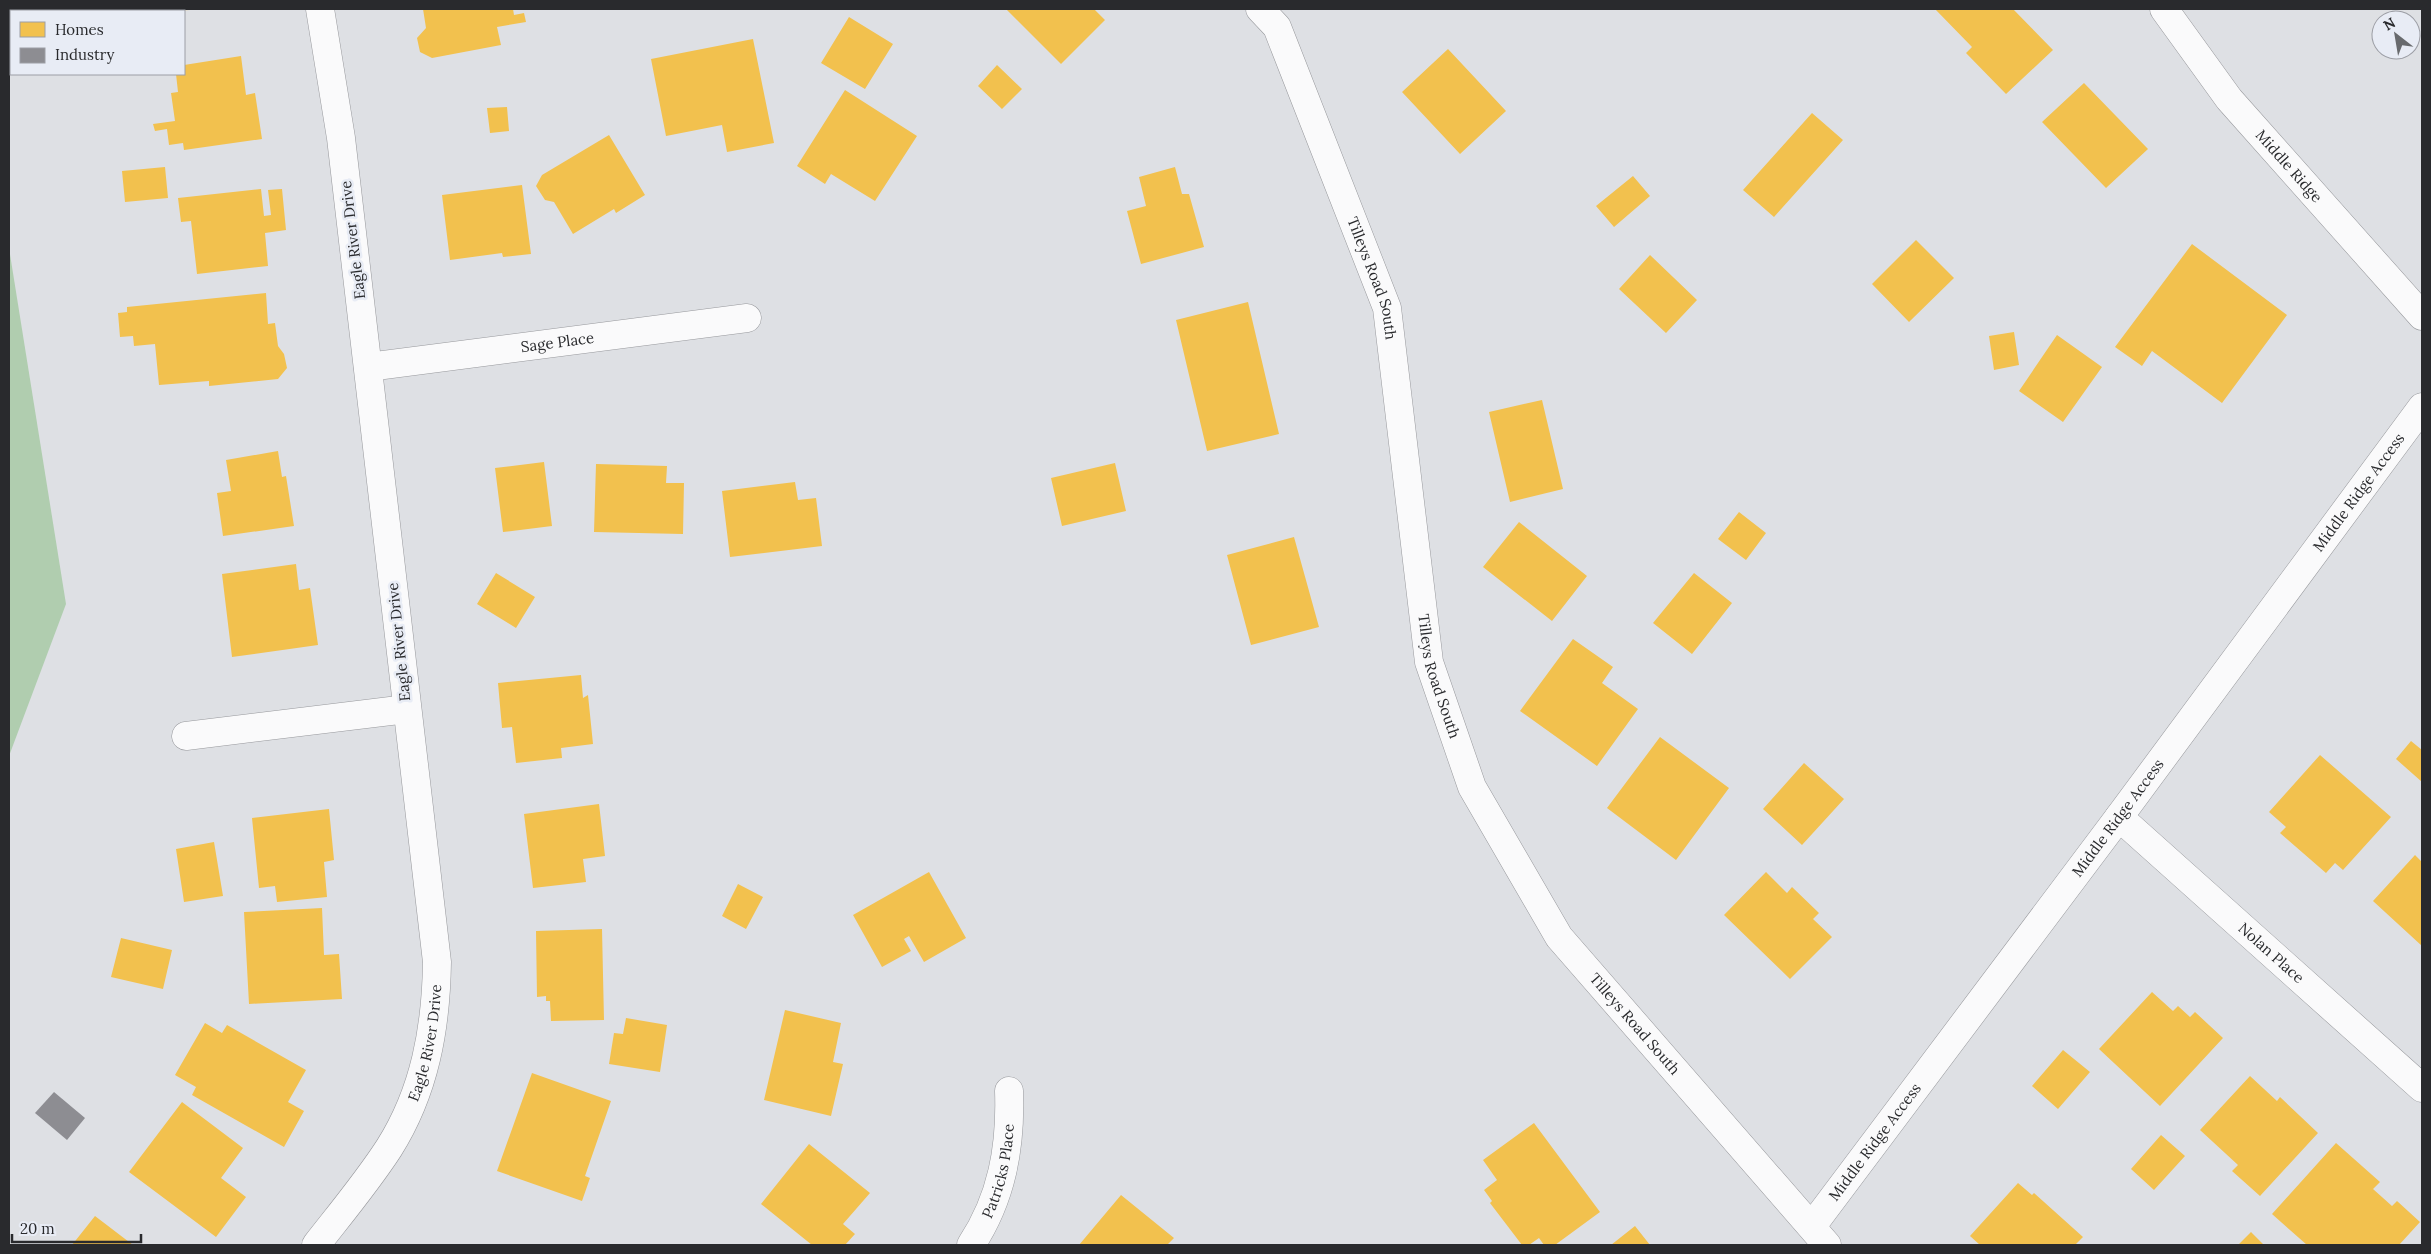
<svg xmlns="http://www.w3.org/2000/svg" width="2431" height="1254" font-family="Lora,serif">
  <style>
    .forest { fill: #b0cdaf }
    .homes { fill: #f2c14e }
    .industry { fill: #8d8d92 }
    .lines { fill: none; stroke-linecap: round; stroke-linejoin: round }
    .minor-casing { stroke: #97989c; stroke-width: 29 }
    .minor { stroke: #fafafb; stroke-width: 28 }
    .labels { text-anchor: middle; stroke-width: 5; stroke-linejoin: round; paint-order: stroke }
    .street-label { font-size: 15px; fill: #292a2d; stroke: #e8ecf5 }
  </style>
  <rect width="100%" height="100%" fill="#dee0e4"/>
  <path class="forest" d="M9,248L66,604L9,756Z"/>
  <path class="homes" d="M161,9H190V10L162,11Z
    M423,9H513L514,15L524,13L526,22L497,27L501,45L432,58L420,52L417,38L426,28Z
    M1006,9H1094L1105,20L1061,64Z
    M1935,9H2013L2053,50L2006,94L1966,53L1972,47Z
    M849,17L893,44L865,89L821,63Z
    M753,39L774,143L727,152L722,125L666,136L651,59Z
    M1448,49L1506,111L1460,154L1402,92Z
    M241,56L246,95L255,93L262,139L184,150L183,143L169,145L167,129L155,131L153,124L175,121L171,93L178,92L176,74H184V65Z
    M997,65L1022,89L1002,109L978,86Z
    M2084,83L2148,149L2106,188L2042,122Z
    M845,90L917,136L875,201L831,174L825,184L797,166Z
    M507,107L509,131L490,133L487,108Z
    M1812,113L1843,140L1774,217L1743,190Z
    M609,135L645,195L616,213L614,209L573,234L554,202L545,200L536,186L542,175Z
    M165,167L168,198L125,202L122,171Z
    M1175,167L1182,194H1189L1204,247L1141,264L1127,211L1146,206L1139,177Z
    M1633,176L1650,196L1614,227L1596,206Z
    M522,185L531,254L503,257L502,253L450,260L442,195Z
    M261,189L264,216L271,215L268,190L282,189L286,230L265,233L268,266L197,274L191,221L181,222L178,198Z
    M1916,240L1954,278L1909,322L1872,284Z
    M2192,244L2287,315L2222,403L2152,351L2142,366L2115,347Z
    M1650,255L1697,300L1666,333L1619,289Z
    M266,293L268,324L275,323L278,346L284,354L287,368L278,379L209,386V381L159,385L155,344L134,346L133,336L120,337L118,313L127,312V307Z
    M1248,302L1279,434L1207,451L1176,320Z
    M2014,332L2019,365L1994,370L1989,336Z
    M2057,335L2102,367L2063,422L2019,391Z
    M1542,400L1563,489L1510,502L1489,412Z
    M278,451L282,477L286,476L294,526L223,536L217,493L231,491L226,460Z
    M544,462L552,526L503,532L495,468Z
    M1115,463L1126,511L1062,526L1051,478Z
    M596,464L667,466L666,483H684L683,534L594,532Z
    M795,482L798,500L816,498L822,546L730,557L722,491Z
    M1739,512L1766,533L1746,560L1718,539Z
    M1519,522L1587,576L1552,621L1483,567Z
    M1294,537L1319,627L1251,645L1227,555Z
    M296,564L299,590L310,588L318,645L232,657L222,574Z
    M496,573L535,597L516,628L477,604Z
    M1694,573L1732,603L1692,654L1653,623Z
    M1573,639L1613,667L1602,683L1638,709L1597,766L1520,711Z
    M581,675L583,698L588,695L593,744L561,748L562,758L516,763L512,727L502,728L498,683Z
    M1660,737L1729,788L1676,860L1607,808Z
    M2411,741L2422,750V782L2396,759Z
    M2320,755L2391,817L2343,870L2335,863L2326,873L2280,833L2286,827L2269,812Z
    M1804,763L1844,799L1802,845L1763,809Z
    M599,804L605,856L583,859L586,882L533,888L524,814Z
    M329,809L334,860L324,862L327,897L277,902L275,886L259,888L252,818Z
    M214,842L223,896L184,902L176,849Z
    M2415,855L2422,862V946L2373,901Z
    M929,872L966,938L924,962L909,936L904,939L911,951L882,967L853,915Z
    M1766,872L1787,893L1792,887L1819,913L1813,919L1832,937L1790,979L1724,915Z
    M738,884L763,897L746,929L722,916Z
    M322,908L324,955L339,954L342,999L249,1004L244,912Z
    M602,929L604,1020L551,1021L550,1001H546V996L537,997L536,931Z
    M121,938L172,950L163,989L111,977Z
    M2152,992L2173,1011L2178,1006L2190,1017L2195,1012L2223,1038L2160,1106L2099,1049Z
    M785,1010L841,1023L833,1062L843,1064L831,1116L764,1100Z
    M626,1018L667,1025L660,1072L609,1064L614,1033L623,1034Z
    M205,1023L222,1033L227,1025L306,1070L288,1102L304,1111L284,1147L192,1095L196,1087L175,1075Z
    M2063,1050L2090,1072L2058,1109L2032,1086Z
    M532,1073L611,1101L585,1176L590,1178L582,1201L497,1171Z
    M2250,1076L2277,1101L2280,1097L2318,1133L2260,1196L2232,1171L2238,1165L2200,1130Z
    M182,1102L243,1148L221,1178L246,1197L216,1237L129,1172Z
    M1534,1123L1600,1212L1555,1245H1544L1539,1238L1529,1245H1522L1490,1203L1492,1201L1484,1190L1497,1180L1483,1160Z
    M2161,1135L2185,1156L2154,1190L2131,1169Z
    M2336,1143L2380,1182L2373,1189L2392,1206L2397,1201L2420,1222L2399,1245H2307L2272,1214Z
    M809,1144L870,1193L843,1224L855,1234L845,1245H812L761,1204Z
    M2018,1183L2032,1195L2034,1193L2083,1237L2075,1245H1980L1970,1236Z
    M1121,1195L1174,1238L1167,1245H1079Z
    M95,1216L133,1245H72Z
    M1635,1226L1650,1245H1611Z
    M2251,1232L2264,1245H2238Z"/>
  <path class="industry" d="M54,1092L85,1118L67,1140L35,1113Z"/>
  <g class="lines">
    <g class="minor-casing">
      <g id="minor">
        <path id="s1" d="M1260,9L1277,27L1387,308L1429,662L1472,787L1559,937L1827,1245"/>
        <path id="s2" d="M2164,9L2229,99L2422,316"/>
        <path id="s3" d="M368,367L747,318"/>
        <path d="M186,736L407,709"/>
        <path id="s4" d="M2119,817L2422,1088"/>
        <path id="s5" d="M1812,1226L2119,817L2422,407"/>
        <path id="s6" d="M316,1245C341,1213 367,1182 389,1148C425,1091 436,1028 437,962L341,138L320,9"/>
        <path id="s7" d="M971,1245C1002,1198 1011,1147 1009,1091"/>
      </g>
    </g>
    <use href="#minor" class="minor"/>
  </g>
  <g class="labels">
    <g class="street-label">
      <text dy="5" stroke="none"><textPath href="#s2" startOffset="201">Middle Ridge</textPath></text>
      <text transform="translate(353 240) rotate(-97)" y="5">Eagle River Drive</text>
      <text dy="5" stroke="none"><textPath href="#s1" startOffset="294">Tilleys Road South</textPath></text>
      <text dy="5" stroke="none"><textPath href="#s3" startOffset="191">Sage Place</textPath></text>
      <text dy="5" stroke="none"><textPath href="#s5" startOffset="915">Middle Ridge Access</textPath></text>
      <text transform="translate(399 642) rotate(-96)" y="5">Eagle River Drive</text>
      <text dy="5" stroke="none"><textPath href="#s1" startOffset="699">Tilleys Road South</textPath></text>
      <text dy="5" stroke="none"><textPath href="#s5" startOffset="510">Middle Ridge Access</textPath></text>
      <text dy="5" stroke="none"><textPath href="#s4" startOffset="204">Nolan Place</textPath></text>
      <text dy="5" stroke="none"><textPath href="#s1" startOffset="1104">Tilleys Road South</textPath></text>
      <text dy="5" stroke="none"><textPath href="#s6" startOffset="234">Eagle River Drive</textPath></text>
      <text dy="5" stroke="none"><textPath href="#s5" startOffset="105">Middle Ridge Access</textPath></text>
      <text dy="5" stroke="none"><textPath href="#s7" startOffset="80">Patricks Place</textPath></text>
    </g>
  </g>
  <rect width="2431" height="1254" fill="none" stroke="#292a2d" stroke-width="20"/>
  <rect x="10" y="10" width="175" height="65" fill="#e8ecf5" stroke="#9c9ea5"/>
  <rect x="20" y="22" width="25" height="15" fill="#f2c14e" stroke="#9c9ea5"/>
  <text x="55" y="35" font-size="15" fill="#292a2d">Homes</text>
  <rect x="20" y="48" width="25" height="15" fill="#8d8d92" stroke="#9c9ea5"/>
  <text x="55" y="60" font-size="15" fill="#292a2d">Industry</text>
  <g transform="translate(2396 35) rotate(329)"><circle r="24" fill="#e8ecf5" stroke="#9c9ea5"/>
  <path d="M0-4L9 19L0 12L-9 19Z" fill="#686a6d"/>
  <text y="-8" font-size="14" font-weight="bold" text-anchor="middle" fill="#292a2d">N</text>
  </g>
  <path d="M12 1234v8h129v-8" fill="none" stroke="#292a2d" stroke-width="2.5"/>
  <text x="20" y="1234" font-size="15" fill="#292a2d" stroke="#e8ecf5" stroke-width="4" paint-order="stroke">20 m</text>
</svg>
